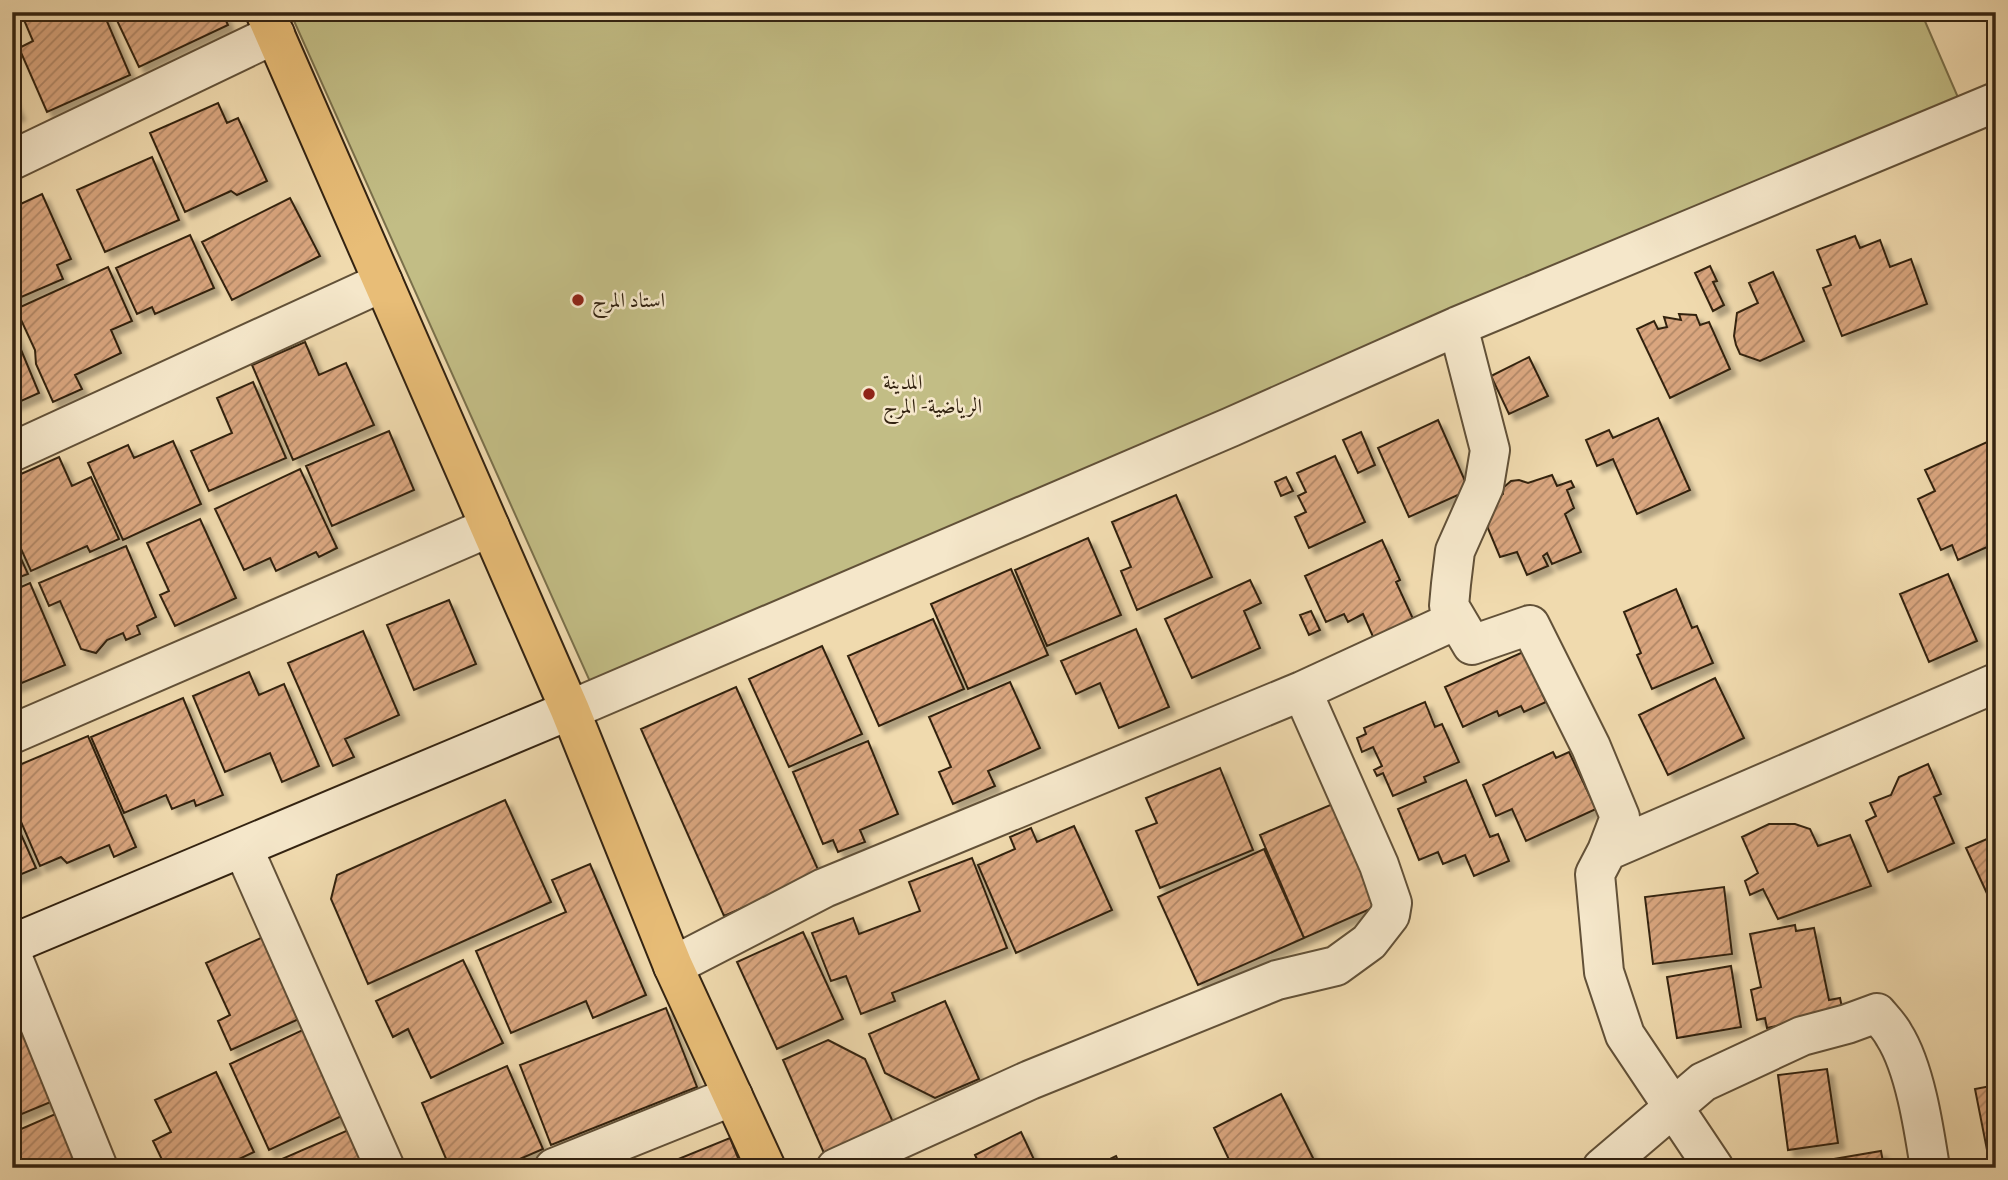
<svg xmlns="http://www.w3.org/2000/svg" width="2008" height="1180" font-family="Alegreya,Amiri,serif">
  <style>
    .pitch { fill: #c2bd85; stroke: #7a704b; stroke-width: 2 }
    .building { fill: url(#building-hatch); stroke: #332311; stroke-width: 2; filter: url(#shadow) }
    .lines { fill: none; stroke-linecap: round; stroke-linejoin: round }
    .minor-casing { stroke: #625138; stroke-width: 42 }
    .secondary-casing { stroke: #332311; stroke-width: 42 }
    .primary-casing { stroke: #332311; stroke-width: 42 }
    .minor { stroke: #f5e7ca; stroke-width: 38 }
    .secondary { stroke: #f5e7ca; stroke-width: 38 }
    .primary { stroke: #e8bd77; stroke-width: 38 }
    .poi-dot { fill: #8f2418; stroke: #f5e7ca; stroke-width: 2.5 }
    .labels { text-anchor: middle; stroke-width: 5; stroke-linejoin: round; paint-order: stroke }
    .poi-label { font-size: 21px; fill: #332311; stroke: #f5e7ca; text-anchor: start }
  </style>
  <defs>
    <pattern id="building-hatch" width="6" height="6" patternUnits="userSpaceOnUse" patternTransform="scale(1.75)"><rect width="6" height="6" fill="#daa67f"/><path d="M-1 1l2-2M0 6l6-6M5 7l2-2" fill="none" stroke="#b18767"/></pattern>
    <filter id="shadow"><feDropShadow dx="6" dy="6" stdDeviation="2" flood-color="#0004"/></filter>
  </defs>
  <rect width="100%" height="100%" fill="#f0daae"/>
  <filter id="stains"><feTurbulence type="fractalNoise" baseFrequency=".00286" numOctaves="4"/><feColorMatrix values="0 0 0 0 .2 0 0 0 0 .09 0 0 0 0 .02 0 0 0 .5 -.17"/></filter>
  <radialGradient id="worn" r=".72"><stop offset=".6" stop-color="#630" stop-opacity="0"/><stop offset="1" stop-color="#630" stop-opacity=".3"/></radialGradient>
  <path class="pitch" d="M290,12H1921L1960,102L592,686Z"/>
  <path class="building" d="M40,12H103L130,75L47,112L19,48L33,41L24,20Z
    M113,12H222L228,25L139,67Z
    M12,99L19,114L12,117Z
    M218,103L227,123L238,118L267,181L237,195L231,191L185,212L150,133Z
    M152,157L179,220L105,252L77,190Z
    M42,194L71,259L57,265L63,279L12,301V208Z
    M290,198L320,256L232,300L202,242Z
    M190,235L214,288L155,314L152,307L137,314L116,268Z
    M1855,236L1860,248L1880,240L1890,267L1911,259L1927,304L1842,336L1823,288L1831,285L1817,250Z
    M1710,266L1717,281L1713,282L1724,305L1713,311L1695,273Z
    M108,267L132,321L111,330L121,353L75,375L82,389L53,402L36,364L35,350L16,309Z
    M1773,272L1804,341L1760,361L1740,354L1736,345L1734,336L1737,313L1758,303L1749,283Z
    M1679,314L1696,315L1700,325L1709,322L1730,369L1670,398L1637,329L1654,321L1658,329L1667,327L1664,317L1681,320Z
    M12,328L39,393L12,405Z
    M305,342L319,375L346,363L374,425L293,460L252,365Z
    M1529,357L1548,396L1509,414L1491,376Z
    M253,382L286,458L209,491L191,451L232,433L217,398Z
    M1658,418L1690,490L1637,514L1613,459L1597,466L1586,440L1609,430L1613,438Z
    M1438,420L1469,490L1409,517L1378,448Z
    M389,431L414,490L332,526L306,466Z
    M1361,432L1375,465L1358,473L1343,440Z
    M1996,438V543L1958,560L1952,545L1941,550L1918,499L1935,491L1925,470Z
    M173,441L201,504L123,540L88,463L128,445L134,458Z
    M1335,456L1365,522L1309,548L1295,517L1306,512L1298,496L1306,492L1297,473Z
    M59,457L72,486L91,477L119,539L90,552L87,546L31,571L12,529V478Z
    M300,469L337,548L319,557L316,552L276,571L270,558L244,570L215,509Z
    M1552,475L1557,486L1571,481L1574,487L1567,490L1574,508L1565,514L1581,552L1552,564L1547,553L1543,556L1548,566L1527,575L1517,552L1500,557L1479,507L1503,494V488L1511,481L1519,480L1528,483Z
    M1286,477L1293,491L1281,496L1275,482Z
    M1176,495L1212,577L1137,610L1121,571L1131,567L1112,522Z
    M200,519L236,598L175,626L160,595L169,591L147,543Z
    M1088,538L1121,615L1047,646L1015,570Z
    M12,539L28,574L12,580Z
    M1382,540L1400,580L1396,582L1414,621L1374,639L1363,614L1348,622L1344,614L1326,622L1305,576Z
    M126,546L156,617L137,626L140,634L126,640L123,633L107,640L96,653L81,649L60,601L49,606L39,583Z
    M1011,569L1048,655L968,689L931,604Z
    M1948,574L1977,641L1929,662L1900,594Z
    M1250,580L1261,603L1244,611L1260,648L1192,678L1165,619Z
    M30,583L65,665L12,687V591Z
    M1676,589L1692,628L1697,626L1713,663L1652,689L1637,655L1641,653L1624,612Z
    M449,600L476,664L414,690L387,625Z
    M1311,611L1320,630L1309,635L1300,615Z
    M933,619L964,689L879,726L848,656Z
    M1136,629L1169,707L1119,728L1100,683L1076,694L1061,661Z
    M363,631L399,715L345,739L354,757L333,766L288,663Z
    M822,646L862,734L789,767L749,679Z
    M1523,652L1546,702L1524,712L1521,706L1499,716L1497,711L1463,727L1445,687Z
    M249,672L259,695L284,684L319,766L282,782L270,753L225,772L193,696Z
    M1715,678L1744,738L1668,775L1639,715Z
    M1010,682L1040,748L988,771L995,786L953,804L939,772L951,767L929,717Z
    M736,687L820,874L724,916L641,729Z
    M183,698L223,795L196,806L194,800L172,809L166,795L124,813L91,737Z
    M1425,702L1435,727L1442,724L1459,762L1424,777L1426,782L1393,796L1383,773L1377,776L1374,770L1382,766L1373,747L1362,752L1357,738L1366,734L1364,728Z
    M88,736L136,847L114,857L109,845L67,863L61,857L40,866L12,801V768Z
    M868,741L898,814L860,830L865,842L838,852L833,840L823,844L793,772Z
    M1553,752L1556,758L1569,752L1596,809L1526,841L1512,809L1496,816L1483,785Z
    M1928,764L1941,794L1934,797L1954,843L1888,872L1866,821L1876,816L1870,803L1891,795L1899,777Z
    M1220,768L1253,850L1160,888L1136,831L1157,823L1146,798Z
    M1466,780L1490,837L1498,834L1509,861L1474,876L1465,855L1443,864L1438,852L1419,860L1398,809Z
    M505,800L551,902L368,984L331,899L337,875Z
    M1342,800L1386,902L1304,938L1260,835Z
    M12,814L36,868L12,878Z
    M1769,824H1795L1810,829L1818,846L1850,835L1871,886L1778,919L1763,889L1750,895L1745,881L1758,873L1742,837Z
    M1074,826L1112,910L1016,953L978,865L1015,849L1010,837L1031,828L1037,842Z
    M1996,835V913L1966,848Z
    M1264,849L1304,938L1198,985L1158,897Z
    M972,858L1007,948L892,993L895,1001L861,1014L846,976L831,981L812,933L853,918L859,934L920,911L909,882Z
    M590,864L646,995L593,1018L586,1001L511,1033L476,951L566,912L552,880Z
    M1724,887L1732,954L1653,964L1645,897Z
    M1795,925L1796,931L1814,928L1829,1000L1840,998L1843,1012L1767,1028L1765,1018L1757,1020L1751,990L1761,987L1750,934Z
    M803,932L843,1019L777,1049L737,962Z
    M263,937L301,1018L231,1050L218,1021L230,1015L206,963Z
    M463,960L503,1043L431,1078L408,1029L393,1037L376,1001Z
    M1731,966L1741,1027L1677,1038L1667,977Z
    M945,1001L979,1079L935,1098L885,1073L869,1034Z
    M18,1007L58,1099L12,1118V1009Z
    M666,1008L697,1087L551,1145L520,1065Z
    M307,1028L346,1114L269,1150L230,1064Z
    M828,1040L865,1059L896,1129L827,1160L783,1060Z
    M507,1066L543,1149L499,1168H450L422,1103Z
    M1827,1069L1838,1143L1788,1150L1778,1075Z
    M216,1072L254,1152L220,1168H166L153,1141L171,1132L155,1100Z
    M1996,1085V1154L1988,1155L1975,1089Z
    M1281,1094L1318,1168H1233L1214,1128Z
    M60,1112L85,1168H12V1133Z
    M353,1128L370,1168H277L275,1162Z
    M1021,1132L1038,1168H981L975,1155Z
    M730,1138L742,1168H668L666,1164Z
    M1881,1151L1884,1168H1811L1810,1163Z
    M1116,1156L1121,1168H1091Z"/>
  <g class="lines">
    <g class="minor-casing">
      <path id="minor" d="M12,160L275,34
        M1458,326L1490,450L1484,486L1455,551L1451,584L1449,606L1472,645L1530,625L1591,747L1620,817L1607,851L1595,874L1604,972L1625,1035L1714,1168
        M12,452L383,282
        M570,710L1231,427L1458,326L1996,102
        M12,734L490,527
        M243,848L385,1168
        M1607,851L1996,683
        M12,956L98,1168
        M673,966L824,888L1302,691L1456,620
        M554,1168L733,1096
        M836,1168L1030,1080L1277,980L1336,966L1369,942L1390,915L1392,903L1379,865L1302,691
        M1602,1168L1703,1082L1802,1036L1847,1024L1877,1013C1883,1020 1890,1027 1894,1035C1915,1068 1924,1129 1930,1168"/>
    </g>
    <g class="secondary-casing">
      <path id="secondary" d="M12,944L570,710"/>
    </g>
    <g class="primary-casing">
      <path id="primary" d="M265,12L570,710L673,966L766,1168"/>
    </g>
    <use href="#minor" class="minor"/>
    <use href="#secondary" class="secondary"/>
    <use href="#primary" class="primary"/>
  </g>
  <g class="poi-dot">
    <circle cx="578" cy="300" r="7"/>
    <circle cx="869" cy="394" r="7"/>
  </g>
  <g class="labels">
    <g class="poi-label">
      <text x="592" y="307">استاد المرج</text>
      <text x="883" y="389">المدينة<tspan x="883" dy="24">الرياضية- المرج</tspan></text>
    </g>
  </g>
  <rect width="2008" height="1180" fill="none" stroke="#f0daae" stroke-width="42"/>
  <rect x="14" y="14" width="1980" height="1152" fill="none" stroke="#332311" stroke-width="3.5"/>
  <rect x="21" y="21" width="1966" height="1138" fill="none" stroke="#332311" stroke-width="2"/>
  <rect width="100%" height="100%" filter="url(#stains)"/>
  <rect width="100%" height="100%" fill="url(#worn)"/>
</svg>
